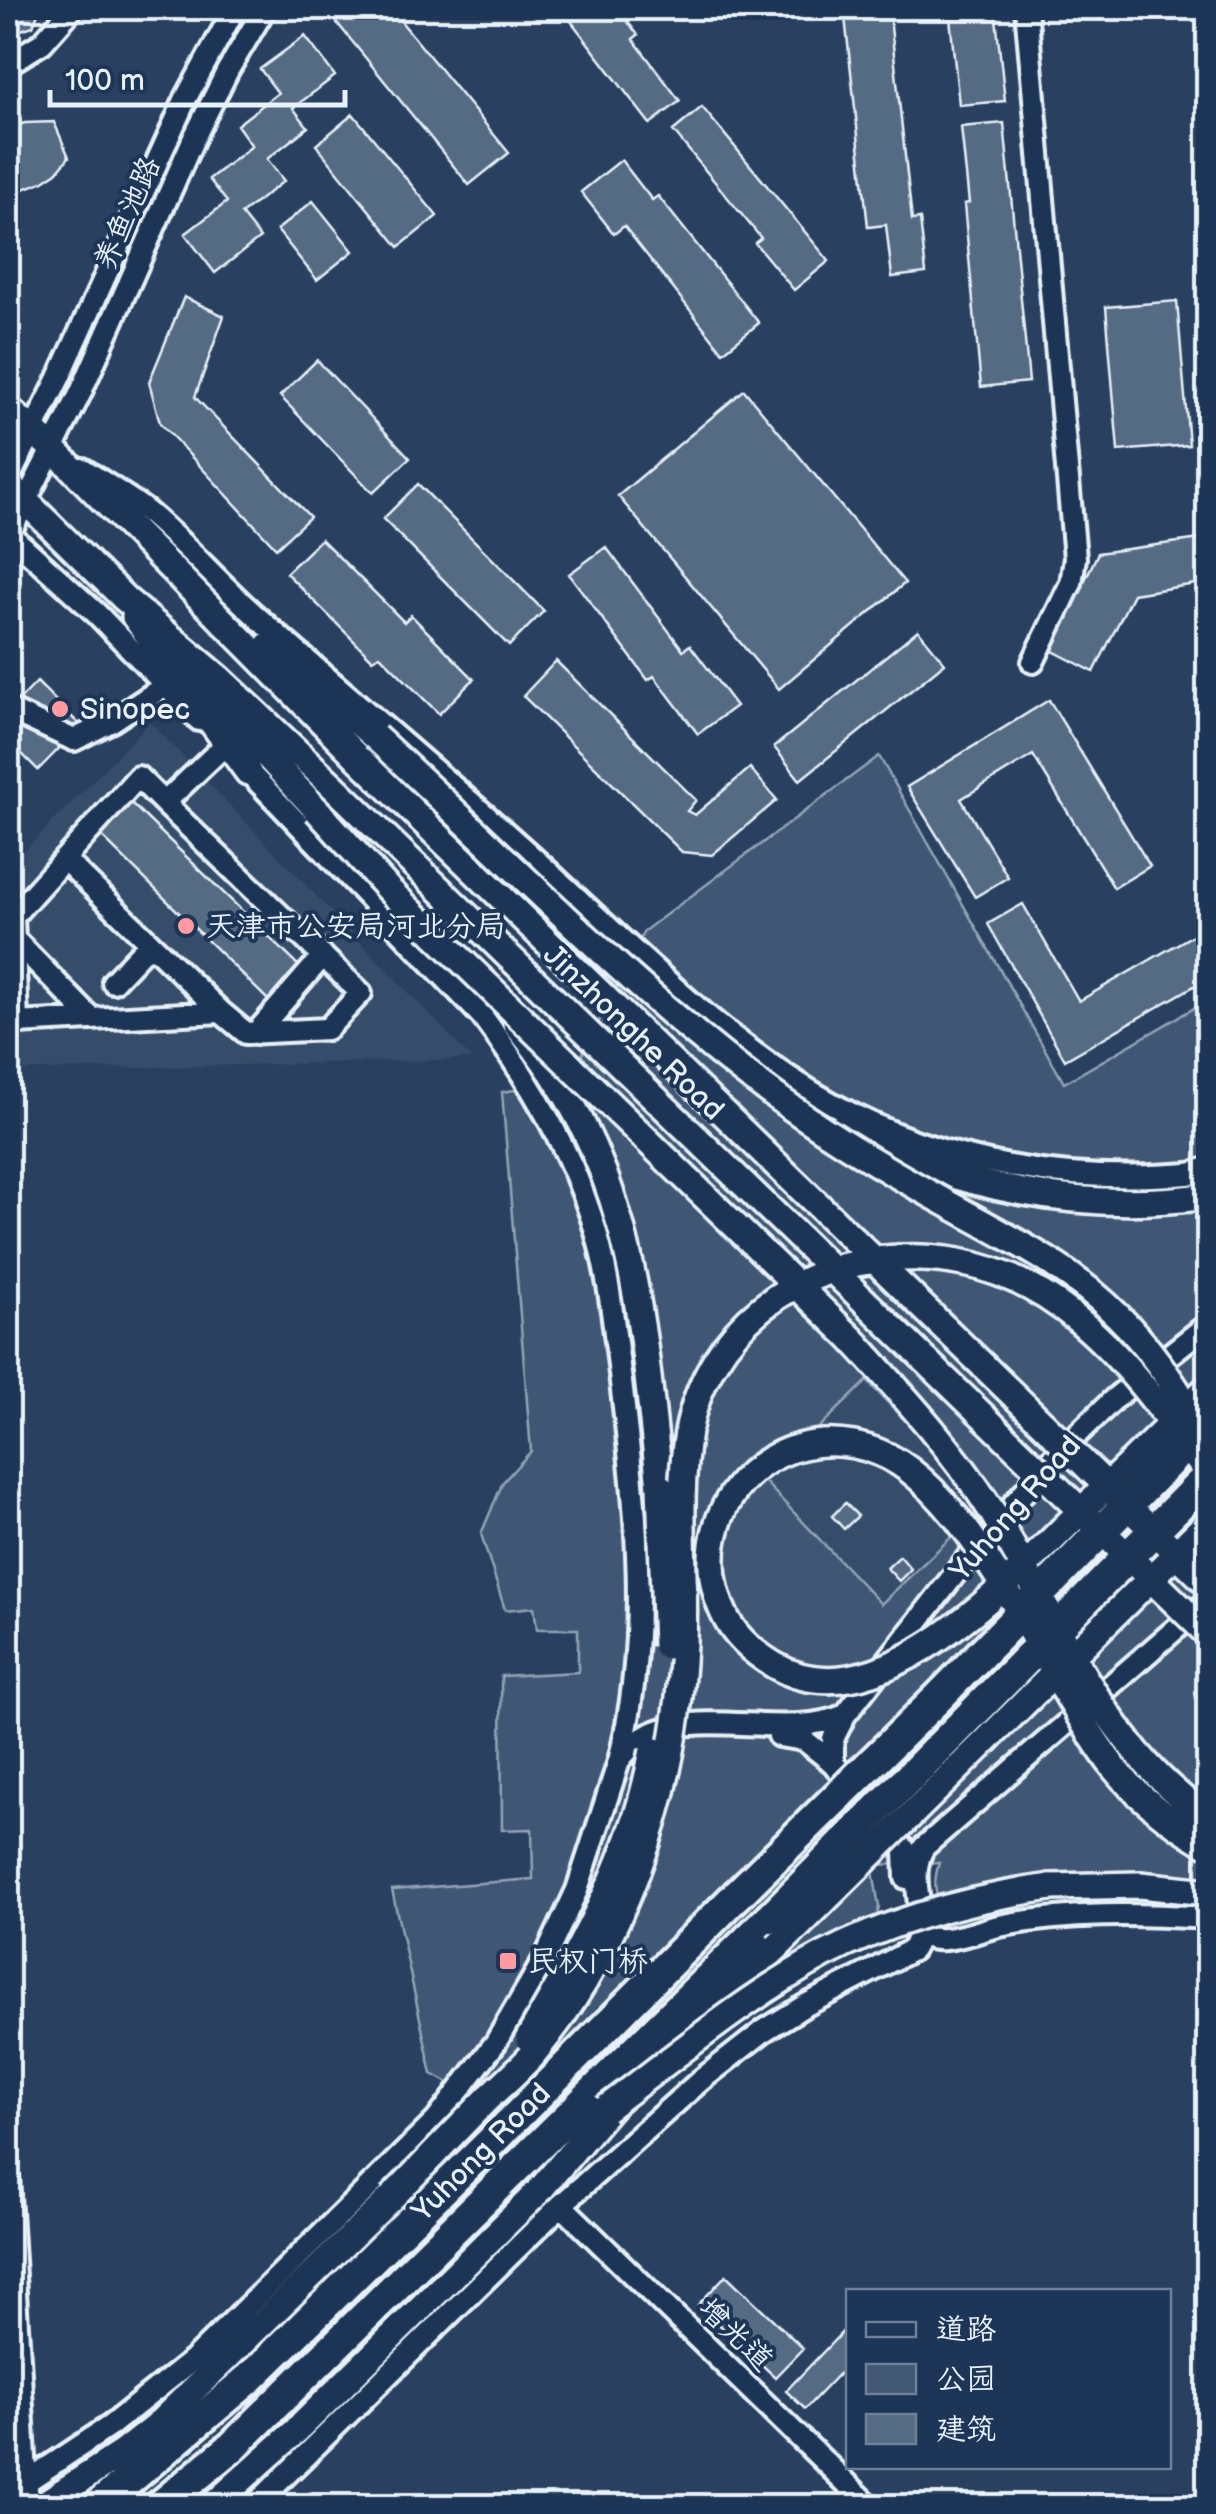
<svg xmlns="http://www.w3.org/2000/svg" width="1216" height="2514" font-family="'Balsamiq Sans','LXGW WenKai TC',sans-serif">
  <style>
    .built { fill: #364d6b }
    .green { fill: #415774; stroke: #94a4b6; stroke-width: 2.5; fill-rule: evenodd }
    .building { fill: #556a83; stroke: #e8f1f8; stroke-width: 2.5 }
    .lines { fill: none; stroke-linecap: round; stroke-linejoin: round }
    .minor-casing { stroke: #e8f1f8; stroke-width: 28 }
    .major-casing { stroke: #e8f1f8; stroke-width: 32 }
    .highway-casing { stroke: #e8f1f8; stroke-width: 38 }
    .minor { stroke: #1d3557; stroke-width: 20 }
    .major { stroke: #1d3557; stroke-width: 25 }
    .highway { stroke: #1d3557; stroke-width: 30 }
    .major-bridge-casing { stroke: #e8f1f8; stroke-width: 32; stroke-linecap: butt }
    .highway-bridge-casing { stroke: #e8f1f8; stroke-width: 38; stroke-linecap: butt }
    .major-bridge { stroke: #1d3557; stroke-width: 25 }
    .highway-bridge { stroke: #1d3557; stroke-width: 30 }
    .poi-dot { fill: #ff9aa2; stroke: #1d3557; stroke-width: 4 }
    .labels { text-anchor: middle; stroke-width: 8; stroke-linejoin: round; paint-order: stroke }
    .street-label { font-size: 30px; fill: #e8f1f8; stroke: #1d3557 }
    .poi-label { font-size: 30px; fill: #e8f1f8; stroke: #1d3557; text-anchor: start }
  </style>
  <rect width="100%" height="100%" fill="#294061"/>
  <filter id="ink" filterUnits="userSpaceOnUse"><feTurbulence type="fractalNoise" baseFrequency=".01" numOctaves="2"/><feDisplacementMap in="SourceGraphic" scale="20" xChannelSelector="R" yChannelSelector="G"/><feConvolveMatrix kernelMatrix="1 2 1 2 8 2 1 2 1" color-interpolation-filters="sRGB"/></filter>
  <g filter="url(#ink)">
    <path class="built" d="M150,722L472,1059L8,1071V868Z
      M867,1381L985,1505L881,1604L763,1481Z"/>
    <path class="green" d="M879,756L1064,1083L1208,1000V1906C1170,1901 1132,1896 1093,1897C1073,1898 1052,1899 1032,1902C1009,1906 979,1922 956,1913C932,1905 933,1882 939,1863L872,1865L879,1907L872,1939L851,1956L798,1977L659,2082L580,2154L432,2074L392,1890L533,1879L532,1829L502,1830L501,1676L578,1672V1629H537L534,1607L505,1610L481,1534L503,1482L531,1451L502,1092L569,1081L644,931ZM867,1381L985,1505L881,1604L764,1481Z"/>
    <path class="building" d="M10,8H40L33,26L12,33L8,26Z
      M325,8H390L509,153L469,185Z
      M561,8H617L638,35L633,39L680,101L650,124Z
      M844,8H889L912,220L920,219L926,273L892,277L886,225L868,227Z
      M949,8H995L1005,101L959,105Z
      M305,36L335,76L293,108L308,127L267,159L284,181L241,214L260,238L215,273L185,234L227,202L209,179L252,146L237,125L278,93L260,69Z
      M702,107L829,261L794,290L755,243L761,238L673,131Z
      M353,114L437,216L399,247L316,145Z
      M54,122L69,157L57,172L42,182L8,195V128L25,123Z
      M1004,123L1029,382L981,387L964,204L969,203L961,127Z
      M621,160L652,200L658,196L759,323L723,352L624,226L614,234L581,192Z
      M313,201L353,251L317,280L277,230Z
      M184,297L224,316L195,397L310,517L276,548L160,423L149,382Z
      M1177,301L1189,445L1118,451L1106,307Z
      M317,360L410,458L373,493L280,396Z
      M744,390L905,583L779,689L618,496Z
      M418,484L544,611L509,646L383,519Z
      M1208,538V632L1202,583L1133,594L1094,672L1051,650L1098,553Z
      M321,539L404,622L411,615L474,679L439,714L380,655L372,659L286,573Z
      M606,547L683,650L690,645L736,706L698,734L654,676L648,680L569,574Z
      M918,630L945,663L800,780L774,747Z
      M556,661L696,800L687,811L695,815L750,768L777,800L712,855L682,852L523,696Z
      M37,682L81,726L38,770L8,740V712Z
      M1049,700L1150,866L1114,888L1033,755L961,799L1008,877L975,897L907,787Z
      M131,803L302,969L270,1002L99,834Z
      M1023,904L1079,1001L1195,934L1208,958V978L1065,1060L988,924Z
      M845,1503L858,1516L844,1529L832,1516Z
      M900,1556L911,1569L899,1581L887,1568Z
      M726,2275L803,2348L775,2377L698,2305Z
      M848,2326V2364L805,2409L786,2391Z"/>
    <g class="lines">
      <g class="minor-casing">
        <path id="minor" d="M1026,8L1075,558L1071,583L1033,662
          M8,64L42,43L73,8
          M83,469C104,483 126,496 146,511C185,543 218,582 256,616C358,706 463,792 563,885C647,963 732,1048 833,1104C944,1166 1075,1185 1199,1173
          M8,480L58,380L186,98L235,8
          M8,533L97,614L199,720
          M8,536L80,394L193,140L228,70L265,8
          M8,709L74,740L112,721L166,685
          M240,763L482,1016C528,1078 567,1143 591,1216C609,1269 614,1327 621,1382C636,1507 651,1638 619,1761
          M164,803L361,993L327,1029L246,1033L221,1012L17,1023L13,916L138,777L164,803L224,746
          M64,859L221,1012
          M14,939L92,1019
          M113,982L150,943
          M256,1033L323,956
          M779,1736L804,1740L833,1763
          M906,1878L905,1850L833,1763V1739L845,1715L972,1552L1056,1455L1115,1398L1208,1324
          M913,1926C930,1953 974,1931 999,1926C1069,1912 1138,1914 1208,1918
          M8,2178L28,2506
          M561,2205L870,2506
          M8,2498L26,2482L110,2426L193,2360L436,2121L496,2042L546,1956L577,1890L619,1761C666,1691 777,1746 845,1715
          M254,2506L561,2205L701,2080L765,2030L804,2006L912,1950C933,1917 904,1880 924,1847L1208,1601"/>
      </g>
      <g class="major-casing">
        <path id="major" d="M8,409L52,448L360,760
          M8,484L125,599L220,679L333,786
          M135,617L248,772
          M268,646L375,737
          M188,670L317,810
          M516,1024C634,1165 641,1312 660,1487
          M840,1128C953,1188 1082,1214 1208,1196
          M1199,1173L1208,1171
          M1051,1887L1140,1885L1208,1892
          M659,2057L777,1947
          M41,2506L122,2453L155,2427L391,2198
          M212,2506L298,2429L539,2191L620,2095"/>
      </g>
      <g class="highway-casing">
        <path id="highway" d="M98,2506L251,2377L491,2142L737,1895
          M160,2506L232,2447L771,1917"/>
      </g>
      <use href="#minor" class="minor"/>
      <use href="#major" class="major"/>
      <use href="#highway" class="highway"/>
      <g class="major-bridge-casing">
        <path id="major-bridge" d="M375,737C503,854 623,982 763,1087C819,1129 879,1166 941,1200C1002,1234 1069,1266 1118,1316C1149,1346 1172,1382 1195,1419
          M360,760L1208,1584
          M333,786L1208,1634
          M317,810L389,890L852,1339C901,1393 952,1448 991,1510C1055,1613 1103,1749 1208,1817
          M1208,1387C1163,1432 1118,1475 1073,1519C1007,1583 877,1726 774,1665C754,1653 737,1639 726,1618C675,1516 771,1411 878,1452C973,1488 1051,1687 1115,1769C1140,1800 1175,1825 1208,1845
          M660,1487L666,1646
          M777,1947L1208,1522
          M529,2038C581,1947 635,1855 653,1750
          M605,2109C676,2056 746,1997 824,1955C895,1918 972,1898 1051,1887
          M391,2198C424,2165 456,2130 489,2097C504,2083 520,2069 534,2053C579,1999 612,1937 637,1871C665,1798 680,1721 683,1643C686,1573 676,1501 688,1432C707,1329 796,1262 898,1258C1050,1251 1130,1364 1208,1474"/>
      </g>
      <g class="highway-bridge-casing">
        <path id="highway-bridge" d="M737,1895L938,1698L1208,1422
          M771,1917L1208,1476"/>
      </g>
      <use href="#major-bridge" class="major-bridge"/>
      <use href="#highway-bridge" class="highway-bridge"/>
    </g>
  </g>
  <g class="poi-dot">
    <circle cx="60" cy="709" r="10"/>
    <circle cx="186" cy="926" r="10"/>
    <rect x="498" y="1951" width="20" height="20" rx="5"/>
  </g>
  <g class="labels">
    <g class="street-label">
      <text transform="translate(127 213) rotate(-66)" y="10">养鱼池路</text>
      <text transform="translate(634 1032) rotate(44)" y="10">Jinzhonghe Road</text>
      <text transform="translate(1015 1508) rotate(-49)" y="10">Yuhong Road</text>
      <text transform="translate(481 2152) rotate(-45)" y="10">Yuhong Road</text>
      <text transform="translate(736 2334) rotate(44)" y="10">增光道</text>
    </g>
    <g class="poi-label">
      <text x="80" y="719">Sinopec</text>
      <text x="206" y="936">天津市公安局河北分局</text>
      <text x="528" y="1971">民权门桥</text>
    </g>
  </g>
  <rect width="1216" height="2514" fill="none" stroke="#1d3557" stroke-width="40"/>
  <rect x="20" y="20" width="1176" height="2474" fill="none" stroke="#e8f1f8" stroke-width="4" filter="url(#ink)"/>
  <rect x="846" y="2289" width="325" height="180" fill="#1d3557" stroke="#6e8097" stroke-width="2.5"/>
  <rect x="866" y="2322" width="50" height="15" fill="#1d3557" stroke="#6e8097" stroke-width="2.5"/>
  <text x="936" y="2339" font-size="30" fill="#e8f1f8">道路</text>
  <rect x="866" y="2364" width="50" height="30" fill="#415774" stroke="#6e8097" stroke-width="2.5"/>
  <text x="936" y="2389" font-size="30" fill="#e8f1f8">公园</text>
  <rect x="866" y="2414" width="50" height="30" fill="#556a83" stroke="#6e8097" stroke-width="2.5"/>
  <text x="936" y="2439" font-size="30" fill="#e8f1f8">建筑</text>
  <path d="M50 90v15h295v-15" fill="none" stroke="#e8f1f8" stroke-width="5"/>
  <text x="65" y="90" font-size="30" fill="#e8f1f8" stroke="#1d3557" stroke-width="8" paint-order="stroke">100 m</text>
</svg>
